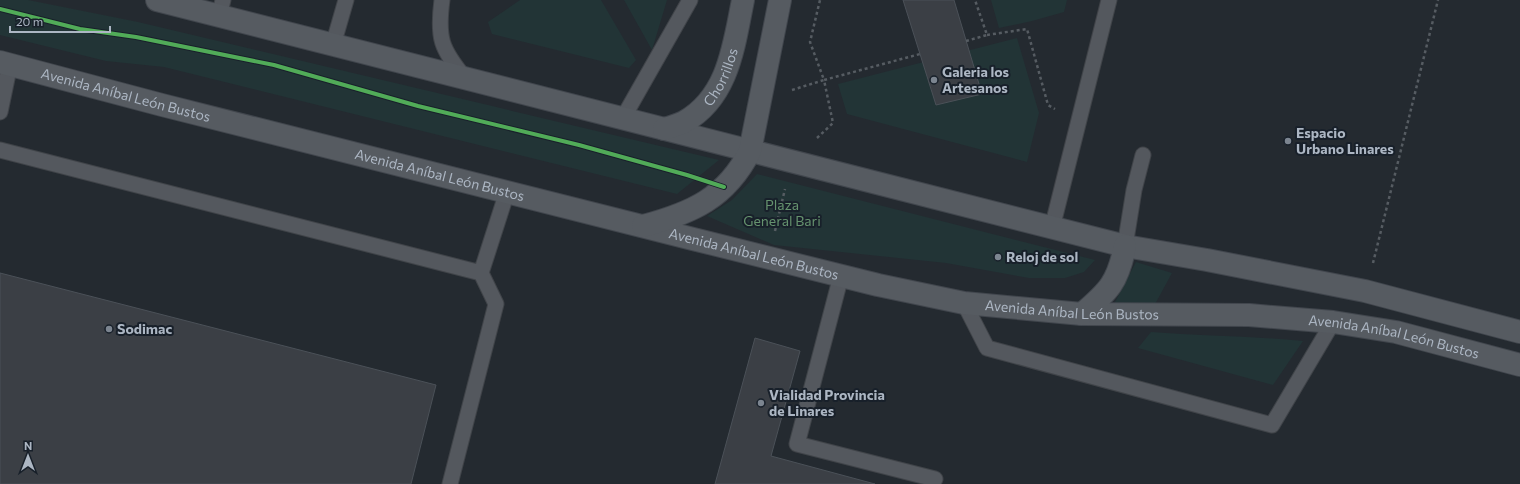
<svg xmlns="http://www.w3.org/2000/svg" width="1520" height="484" font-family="Commissioner,sans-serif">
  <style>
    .green { fill: #223436 }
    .building { fill: #3b3f45; stroke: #4b5158 }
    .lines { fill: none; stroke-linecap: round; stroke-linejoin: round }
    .service-casing { stroke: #404449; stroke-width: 17 }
    .primary-casing { stroke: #41464d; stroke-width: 24 }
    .path { stroke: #565c62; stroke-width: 2.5; stroke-dasharray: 3 3; stroke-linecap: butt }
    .service { stroke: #54585e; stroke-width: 15 }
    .primary { stroke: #565b61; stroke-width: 22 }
    .cycleway-casing { stroke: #18202a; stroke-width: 6 }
    .cycleway { stroke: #51ab58; stroke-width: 4 }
    .poi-dot { fill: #7c8590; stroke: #18202a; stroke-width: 1.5 }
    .labels { text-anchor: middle; stroke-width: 4; stroke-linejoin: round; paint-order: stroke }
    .poi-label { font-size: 14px; font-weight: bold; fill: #acb6c3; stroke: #18202a; text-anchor: start }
    .street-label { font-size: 14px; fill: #acb6c3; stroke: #18202a }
    .park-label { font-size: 14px; fill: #65926e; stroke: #18202a }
  </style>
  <rect width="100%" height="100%" fill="#242a30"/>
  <path class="green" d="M0,0H28L138,22L719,160L677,194L164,67L106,61L0,35Z
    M520,0H601L636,60L629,68L492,34L488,22Z
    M624,0H667L652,50Z
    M991,0H1067L1064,12L1032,21L999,28Z
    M1017,38L1039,113L1027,162L847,114L838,84Z
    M757,174L1095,260L1084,272L1065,278H1029L946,263L774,245L707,216L732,200Z
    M1136,262L1172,273L1154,306L1114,304Z
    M1151,332C1202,336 1253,336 1303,341L1273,385L1138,348Z"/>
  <path class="building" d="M903,0H954L982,94L936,105Z
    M0,273L436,385L411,484H0Z
    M755,338L800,351L771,456L875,484H715Z"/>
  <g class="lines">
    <g class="service-casing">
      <path id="service" d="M442,0C437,38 441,49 465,78
        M219,16L223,0
        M333,45L346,0
        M0,112L10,64
        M623,118L690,0
        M0,150L481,273L496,304L450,484
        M1052,228L1109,0
        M1125,246L1134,190L1143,155
        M481,273L507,192
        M841,276L797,444L935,479
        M964,303L987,348L1272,425L1333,322"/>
    </g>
    <g class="primary-casing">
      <g id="primary">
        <path d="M157,0L1125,246L1207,260L1365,291L1520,332"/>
        <path id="s1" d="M0,62L162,105L693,239L878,285L964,303L1082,314L1249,315L1333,322L1396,332L1520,365"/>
        <path id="s2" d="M664,129C671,127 678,125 684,122C729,97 734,44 743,0"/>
        <path d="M643,226C692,213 726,198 750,151L780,0"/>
        <path d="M1082,314C1109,291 1118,282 1125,246"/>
      </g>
    </g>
    <path class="path" d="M987,35L1027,29L1048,105L1055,109
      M966,41L987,35L975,0
      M792,90L824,80L810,42L820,0
      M817,138L833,123L824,80L920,54
      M775,231L785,189
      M1373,263L1438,0"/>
    <use href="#service" class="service"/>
    <use href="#primary" class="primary"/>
    <g class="cycleway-casing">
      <path id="cycleway" d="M0,9L80,29L136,37L274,65L418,106L579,145L687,175L724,187"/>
    </g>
    <use href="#cycleway" class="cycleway"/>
  </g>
  <g class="poi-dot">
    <circle cx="934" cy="80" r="4"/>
    <circle cx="1288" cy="141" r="4"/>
    <circle cx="998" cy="257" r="4"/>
    <circle cx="109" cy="329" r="4"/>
    <circle cx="761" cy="403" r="4"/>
  </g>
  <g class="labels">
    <g class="poi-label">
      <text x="942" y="77">Galeria los<tspan x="942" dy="16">Artesanos</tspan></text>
      <text x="1296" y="138">Espacio<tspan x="1296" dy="16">Urbano Linares</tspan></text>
      <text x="1006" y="262">Reloj de sol</text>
      <text x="117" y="334">Sodimac</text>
      <text x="769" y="400">Vialidad Provincia<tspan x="769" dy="16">de Linares</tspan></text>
    </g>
    <g class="street-label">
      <text dy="5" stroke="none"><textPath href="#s2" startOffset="81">Chorrillos</textPath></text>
      <text dy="5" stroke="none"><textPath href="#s1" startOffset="130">Avenida Aníbal León Bustos</textPath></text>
      <text dy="5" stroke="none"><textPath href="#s1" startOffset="454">Avenida Aníbal León Bustos</textPath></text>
      <text dy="5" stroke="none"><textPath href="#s1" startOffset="778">Avenida Aníbal León Bustos</textPath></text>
      <text dy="5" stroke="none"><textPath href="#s1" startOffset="1102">Avenida Aníbal León Bustos</textPath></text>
      <text dy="5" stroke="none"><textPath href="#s1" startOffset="1426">Avenida Aníbal León Bustos</textPath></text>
    </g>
    <g class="park-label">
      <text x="782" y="210">Plaza<tspan x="782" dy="16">General Bari</tspan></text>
    </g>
  </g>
  <g transform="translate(28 456)" stroke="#18202a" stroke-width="3" paint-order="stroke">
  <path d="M0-3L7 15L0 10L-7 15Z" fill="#acb6c3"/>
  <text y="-6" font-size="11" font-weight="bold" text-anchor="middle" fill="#acb6c3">N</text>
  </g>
  <path d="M10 26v6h100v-6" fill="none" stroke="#acb6c3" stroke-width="2"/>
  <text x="16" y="26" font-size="12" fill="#acb6c3" stroke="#18202a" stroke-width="3" paint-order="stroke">20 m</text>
</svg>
